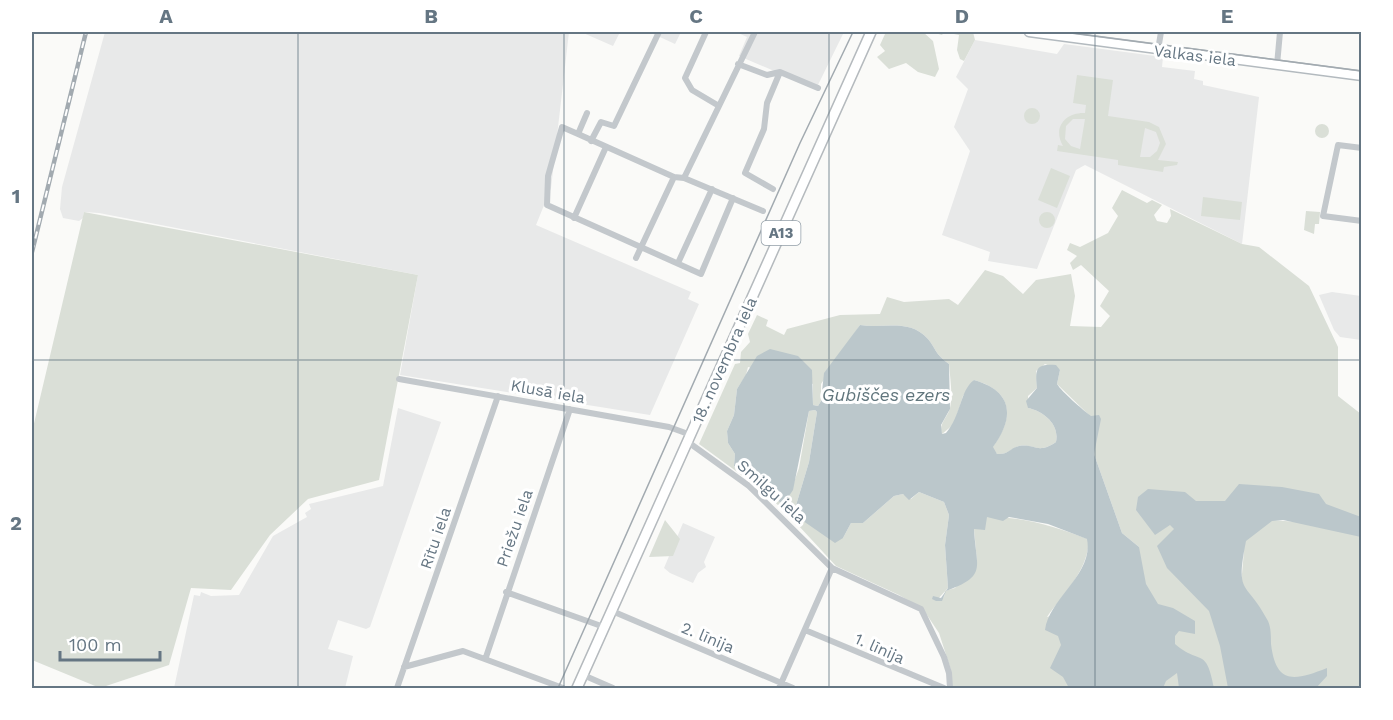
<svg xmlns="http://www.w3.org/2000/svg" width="1393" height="720" font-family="'Work Sans',sans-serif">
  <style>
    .built { fill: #e8e9e9 }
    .green { fill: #dadfd7; fill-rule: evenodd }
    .water { fill: #bbc7cb }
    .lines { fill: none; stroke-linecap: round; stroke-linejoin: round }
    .secondary-casing { stroke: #b3babf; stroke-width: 11 }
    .primary-casing { stroke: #b5babe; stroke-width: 12 }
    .street { stroke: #c3c8cc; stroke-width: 6 }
    .secondary { stroke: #fff; stroke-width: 8 }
    .primary { stroke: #fff; stroke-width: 9 }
    .tram { stroke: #a2aab0; stroke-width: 1.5 }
    .rail-casing { stroke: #a2aab0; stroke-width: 4.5 }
    .rail { stroke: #fff; stroke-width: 2; stroke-dasharray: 7; stroke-linecap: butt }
    .grid { fill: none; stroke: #657683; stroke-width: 1.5; stroke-opacity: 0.55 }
    .labels { text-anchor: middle; stroke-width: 6; stroke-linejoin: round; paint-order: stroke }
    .shield { fill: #fff; stroke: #939fa8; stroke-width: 1.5 }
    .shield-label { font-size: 15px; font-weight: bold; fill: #657683 }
    .street-label { font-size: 16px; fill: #657683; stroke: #fff }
    .water-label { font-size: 18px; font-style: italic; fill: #60757c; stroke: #fff }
    .neatline { fill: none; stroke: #657683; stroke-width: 2 }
    .grid-label { font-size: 20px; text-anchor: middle; font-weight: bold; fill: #657683 }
  </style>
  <rect width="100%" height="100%" fill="#fafaf8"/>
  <path class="built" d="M105,32H569L551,188L536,225L691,292L688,299L699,304L650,415L400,375L418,275L99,213L84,212L83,218L79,221L63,218L60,209L62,187Z
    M581,32H620L613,46Z
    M649,32H681L675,44Z
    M736,32H844L816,89L739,56L747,37Z
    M975,40L1057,54L1064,44L1163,57L1162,67L1195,71L1194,79L1203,81V85L1259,97L1242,244L1085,165L1076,170L1037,269L988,261L990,252L942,235L970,151L954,127L968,89L956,77Z
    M1332,292L1361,296V340L1340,337L1334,330L1319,295Z
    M398,408L441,422L370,627L366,629L338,620L328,649L353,656L345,688H174L194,595L200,596L201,592L211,596L239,595L273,536L307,517L305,513L311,509L309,504L383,486Z
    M683,523L715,537L704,562L706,567L698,573L693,583L670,573L664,568Z"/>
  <path class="green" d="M891,32H923L933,41L939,69L935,77L918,72L906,63L889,69L877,57L885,51L880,45L885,34Z
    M931,32H973L975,40L964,61L960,59L957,50L959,35L944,32L942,35Z
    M1077,75L1113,80L1108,116L1149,122L1159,127L1166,144L1158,160L1178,162L1177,165L1164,167L1163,172L1118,165V160L1057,151L1058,145L1063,146C1052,127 1066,112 1085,113L1086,105L1073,103ZM1073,119H1085L1080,149L1071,146L1065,139L1066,126ZM1145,128L1156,132L1160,143L1157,151L1150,157H1140Z
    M1024 116a8 8 0 1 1 16 0a8 8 0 1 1-16 0Z
    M1315 131a7 7 0 1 1 14 0a7 7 0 1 1-14 0Z
    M1051,168L1070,176L1057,208L1038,200Z
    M1122,190L1147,203L1152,200L1162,205L1154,215L1157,221L1167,223L1171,216L1170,209L1242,244L1259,247L1309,286L1338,347V396L1361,414V523L1231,512L1153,501L1241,585L1244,551L1233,545L1272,520L1361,527V688H952L951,670L939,633L923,609L899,595L836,566L785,511L751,482L699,444L735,364L740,363L741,352L750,342L748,334L757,315L768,320L766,326L784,335L787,329L840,315L880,314L887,297L904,302L949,299L958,305L985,270L1003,276L1023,294L1036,280L1071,274L1075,296L1070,326L1101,327L1110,316L1100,306L1109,291L1081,265L1073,270L1070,263L1077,256L1067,250L1070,243L1080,247L1108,233L1118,216L1112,208ZM860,325C884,329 909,318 928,339C937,350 934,353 949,364C950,378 953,394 950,408C948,417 938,424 942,434L954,424L963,396L974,380C1013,391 1015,417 992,448L997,454C1008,455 1010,449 1019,446C1034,443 1037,455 1056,442C1060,424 1043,411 1028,408V396L1037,388L1036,371L1045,364L1060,370L1057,384L1091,417L1094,454L1122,533L1139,547L1132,586L1047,617C1062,596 1091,567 1088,539C1054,526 1021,516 986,517L974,529L977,561L955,588L945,591L944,597L936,601L948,588L945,545L949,515L944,502L919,492L911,499L903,494L894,496L863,523H851L843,538L794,512L809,462L817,412L815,410L809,411L799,468L788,499L781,503L734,466L735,454L728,443L727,431L734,415L737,389L746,375L748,367L813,384V405L818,406L821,401V384Z
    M1203,197L1242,202L1240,220L1201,216Z
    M1306,211L1320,212L1319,224H1315L1314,234L1304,230Z
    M84,212L418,275L379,480L308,499L270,535L231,590L191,588L169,665L100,688L32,660V432Z
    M1039 220a8 8 0 1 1 16 0a8 8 0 1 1-16 0Z
    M665,520L680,539L673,556L649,557Z"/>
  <path class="water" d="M860,325C884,329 909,318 928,339C937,350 934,353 949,364L950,409L941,425L942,434L946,433C961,416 960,390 974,380C1013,391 1015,417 993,447L997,454C1008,455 1010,448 1019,446C1035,443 1037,455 1056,442C1060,424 1043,411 1028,408L1026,401L1037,388C1035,370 1035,363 1056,365L1060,370L1057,384C1062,392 1082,409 1091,416L1099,415L1101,419L1094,454L1122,533L1139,547L1146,584L1158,604L1173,608L1195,621V634L1179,631L1175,636V644C1201,666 1206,646 1214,688H1179L1177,673L1166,681L1163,688H1069L1063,677L1050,668L1061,645L1058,636L1045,630C1049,598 1094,574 1087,539L1048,524L1009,517L1003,521L987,517L985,530L974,529C976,568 988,576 946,591L942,601H936L932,599L933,596L941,598L948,588L945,545L949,515L944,502L919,492L909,500L903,494L894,496L863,523H851L843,538L835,543L796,516L794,512L809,462L817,412L815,410L809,411L793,490L785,502L781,503L734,466L735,454L728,443L727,431L734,415L737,389L757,356L770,349L798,356L812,370L813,405L818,406L821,401L824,373Z
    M1239,484L1282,487L1319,494L1326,504L1361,517V537L1283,520L1272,521L1246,541C1235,597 1246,579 1268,621C1271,627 1271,637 1271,644C1276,685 1294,681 1327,668V676L1316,688H1228L1220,646L1209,611L1167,568L1157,546L1174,529L1170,525L1155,535L1136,510L1138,497L1148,489L1185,492L1196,501H1225Z"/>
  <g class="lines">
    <g class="secondary-casing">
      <path id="secondary" d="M1029,32L1362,76"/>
    </g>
    <g class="primary-casing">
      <path id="primary" d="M577,688L871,32"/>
    </g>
    <path class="street" d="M706,32L685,78L692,90L719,106
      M1158,50L1161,32
      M738,64L767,75L780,72L818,88
      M1277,65L1280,32
      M587,113L578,134L674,177L684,178L763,211
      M578,134L562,127L548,176L547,205L701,274L733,198
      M591,141L601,122L614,126L659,32
      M1362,148L1338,145L1323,216L1362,221
      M684,178L755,32
      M773,189L745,173L764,129L767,103L780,72
      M574,218L606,147
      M636,258L674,177
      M678,263L712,189
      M399,379L669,427L691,435
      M688,442L749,486L832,568L921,609L944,657L949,673L950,688
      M506,592L604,627
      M612,611L793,688
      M805,630L944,688
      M486,657L570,409
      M404,667L463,651L563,688
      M583,675L613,688
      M397,688L498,396
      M779,688L832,568"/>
    <use href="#secondary" class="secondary"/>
    <use href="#primary" class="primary"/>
    <path class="tram" d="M1063,32L1362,71
      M558,688L800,143L853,32"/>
    <g class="rail-casing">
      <path id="rail" d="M32,252L86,32"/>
    </g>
    <use href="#rail" class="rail"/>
  </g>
  <path class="grid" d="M298,32V688M564,32V688M829,32V688M1095,32V688M32,360H1362"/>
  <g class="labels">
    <rect class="shield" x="761.5" y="221" width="39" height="24" rx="4.5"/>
    <g class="shield-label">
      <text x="781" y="238">A13</text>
    </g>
    <g class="street-label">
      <text transform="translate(1195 55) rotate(7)" y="6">Valkas iela</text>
      <text transform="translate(724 360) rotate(-66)" y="6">18. novembra iela</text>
      <text transform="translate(548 391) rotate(10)" y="6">Klusā iela</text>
      <text transform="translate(772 491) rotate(42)" y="6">Smilgu iela</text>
      <text transform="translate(514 528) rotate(-71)" y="6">Priežu iela</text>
      <text transform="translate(435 538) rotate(-71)" y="6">Rītu iela</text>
      <text transform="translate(708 637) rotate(23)" y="6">2. līnija</text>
      <text transform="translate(880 648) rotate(24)" y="6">1. līnija</text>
    </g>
    <g class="water-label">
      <text x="886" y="401">Gubiščes ezers</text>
    </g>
  </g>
  <rect width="1393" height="720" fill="none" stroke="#ffffff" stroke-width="66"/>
  <path d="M60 651v9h100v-9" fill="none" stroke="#657683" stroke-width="3"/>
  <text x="69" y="651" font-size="18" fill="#657683" stroke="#ffffff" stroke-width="4.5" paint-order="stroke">100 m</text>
  <rect x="33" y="33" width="1327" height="654" class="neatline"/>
  <g class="grid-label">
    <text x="166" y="23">A</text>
    <text x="431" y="23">B</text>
    <text x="696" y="23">C</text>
    <text x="962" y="23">D</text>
    <text x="1227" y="23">E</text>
    <text x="16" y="203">1</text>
    <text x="16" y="530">2</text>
  </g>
</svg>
